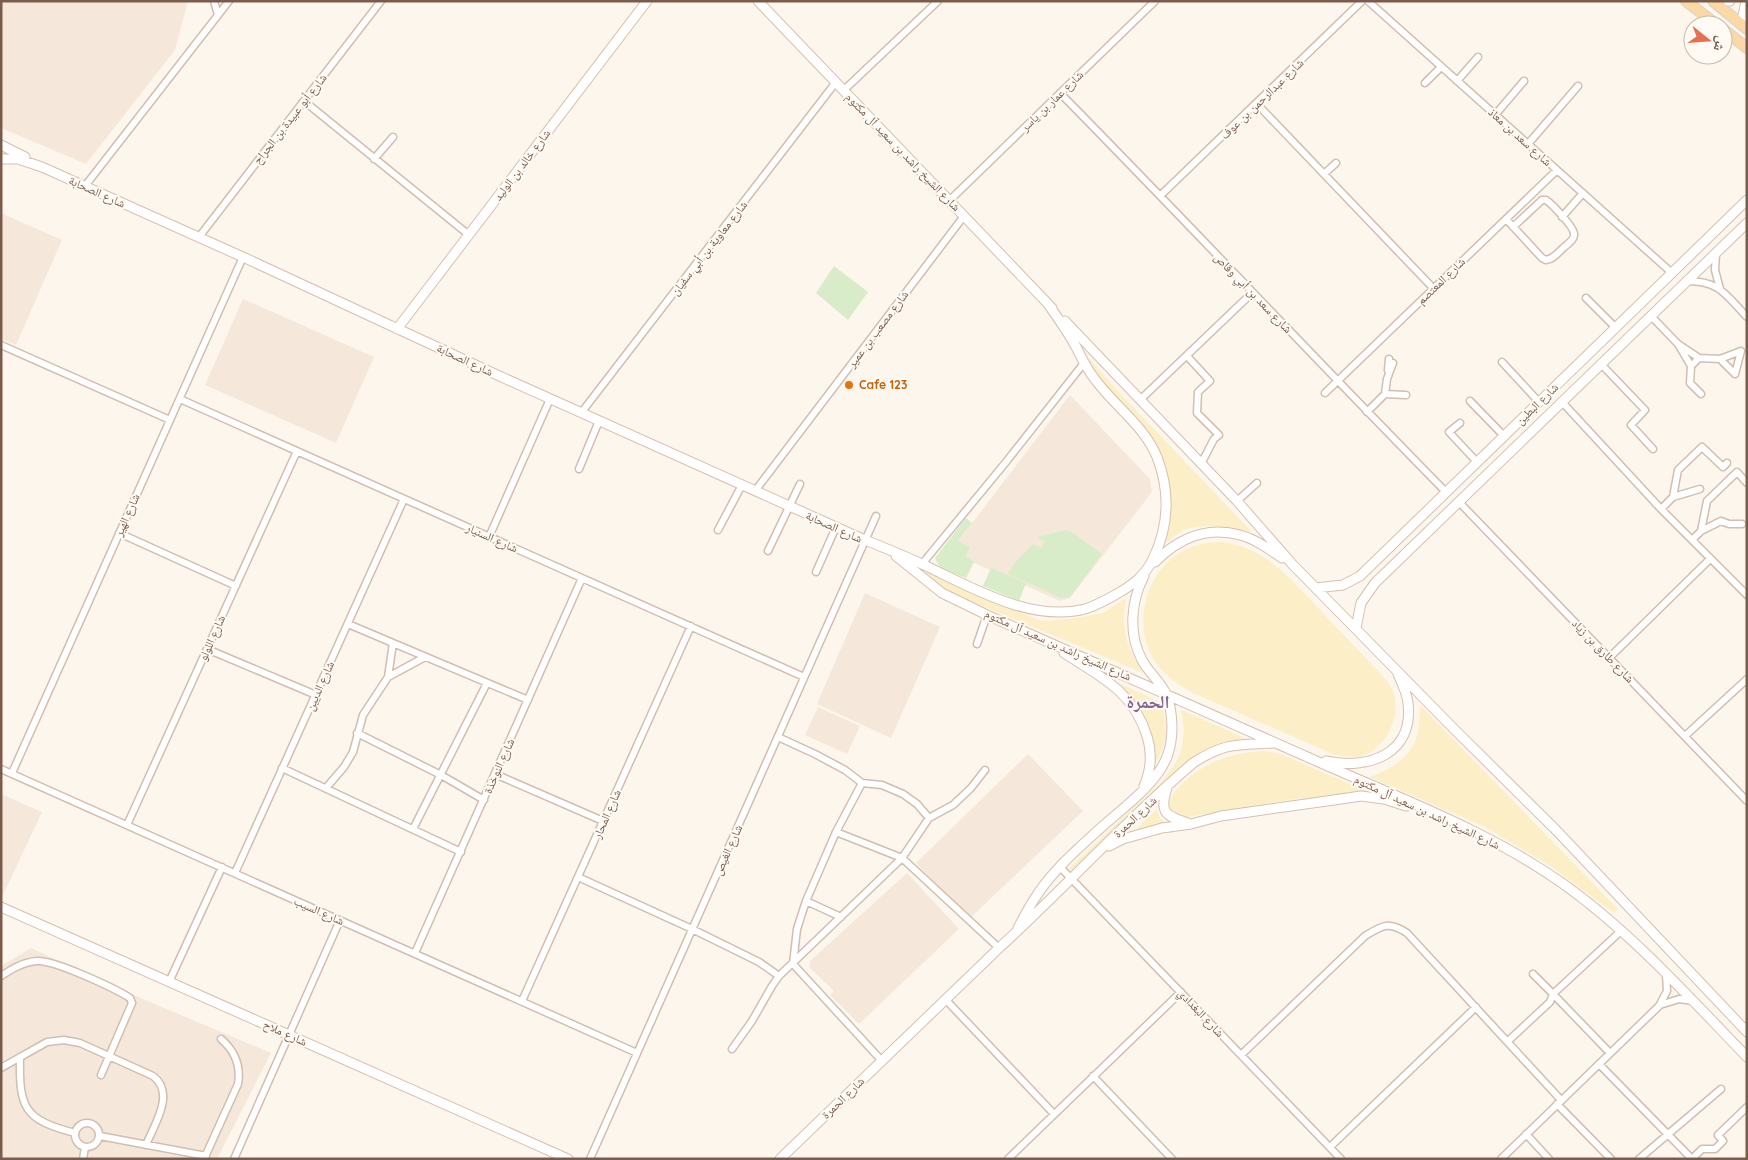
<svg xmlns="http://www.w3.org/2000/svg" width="1748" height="1160" font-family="Quicksand,'Noto Naskh Arabic',sans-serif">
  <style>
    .residential { fill: #f5e8da }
    .green { fill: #d8ecc9 }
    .sand { fill: #fcefc7 }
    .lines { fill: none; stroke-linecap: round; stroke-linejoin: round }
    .street-casing { stroke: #d1beb0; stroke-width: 9 }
    .secondary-casing { stroke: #d6c0b0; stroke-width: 11 }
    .primary-casing { stroke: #dad1cd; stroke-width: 12 }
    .street { stroke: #fff; stroke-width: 6 }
    .secondary { stroke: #fff; stroke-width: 9 }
    .primary { stroke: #fbd9a5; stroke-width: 10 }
    .food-dot { fill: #e8710a; stroke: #fffaf3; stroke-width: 2 }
    .labels { text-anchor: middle; stroke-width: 4; stroke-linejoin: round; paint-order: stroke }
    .street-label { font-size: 12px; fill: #7a5c4d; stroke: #fffaf3 }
    .food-label { font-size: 12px; font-weight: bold; fill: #c56008; stroke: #fffaf3; text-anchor: start }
    .district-label { font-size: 18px; font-weight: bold; fill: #846695; stroke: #fffaf3 }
  </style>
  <rect width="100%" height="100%" fill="#fdf6ec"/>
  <path class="residential" d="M1,1H188L175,50L86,164L1,128Z
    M1,213L62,240L16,345L1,339Z
    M243,299L374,357L336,443L205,385Z
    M1070,395L1150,479L1152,492L1070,598L1060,601L950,552Z
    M865,593L940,627L891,738L817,704Z
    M818,707L860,726L847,754L805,735Z
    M1028,754L1083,811L969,919L916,863Z
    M1,794L42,812L3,895L1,894Z
    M907,873L959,929L859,1024L830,995L834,991L809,967L810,961Z
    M31,948L136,996L271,1053L217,1159H1V966Z"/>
  <path class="green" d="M834,266L868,292L848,320L816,293Z
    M966,518L972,523L958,541L970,547L966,556L974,562L966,578C954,573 939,571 935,558Z
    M1066,530L1073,533L1102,554L1070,597L1061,598L1008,574L1016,561L1033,544L1041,548L1045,542L1037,537Z
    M991,568L1026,583L1019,601L983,586Z"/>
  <path class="sand" d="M1090,359L1114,387L1253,533C1231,528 1204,522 1182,531C1176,534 1171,540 1166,543L1171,514L1170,487L1162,463L1086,363Z
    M1223,542C1268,549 1292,580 1321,611C1340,631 1360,652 1379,672C1386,680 1394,688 1395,699C1399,721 1384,749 1362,756C1353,758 1344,756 1335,755L1193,693C1176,684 1160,672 1151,655C1132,616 1150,564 1189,548C1200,543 1211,542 1223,542Z
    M925,572L1016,611L1043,621L1077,618L1103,613L1126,598C1121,629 1126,648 1144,673L944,590Z
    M1119,683L1162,703C1169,734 1168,744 1150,771C1157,731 1148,711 1119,683Z
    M1420,705L1618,909L1614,913L1552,867L1485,827L1370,777C1409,761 1420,748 1420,705Z
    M1181,710L1245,738L1227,742L1209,750L1073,873L1069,868L1160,783L1175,764L1181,751L1184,731Z
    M1263,751L1278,753L1369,792L1314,800L1301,798L1188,817H1178L1168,809C1169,797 1175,791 1183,783C1206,761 1232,753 1263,751Z
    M1157,809L1160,819L1166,823L1136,829Z"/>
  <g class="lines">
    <g class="street-casing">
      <path id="street" d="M214,1L218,15
        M1368,1L1672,273
        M1457,81L1478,57
        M1425,83L1441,67
        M844,90L938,1
        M1060,93C1190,225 1316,360 1446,492
        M304,101L469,235
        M1257,104L1433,288
        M1495,115L1524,81
        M1528,144L1578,86
        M374,159L393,137
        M1324,174L1336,163
        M85,186L229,1
        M1161,195L1362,1
        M950,200L1155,1
        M1562,217L1583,193
        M1506,219L1542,258L1546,260C1553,259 1557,254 1562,249C1566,245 1575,240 1574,234C1574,227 1552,204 1546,200H1542L1513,227
        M199,237L381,1
        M1716,253L1715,270L1720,289
        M1687,281C1720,281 1726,295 1747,317
        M1586,298L1616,328
        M1651,316L1678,344
        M1,345L170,420
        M1187,356L1210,381L1198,392L1197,413L1219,435L1214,439L1201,464
        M1699,358L1678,344L1691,366L1690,383L1701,394
        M1502,362L1539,402
        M1393,363L1387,379L1385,394L1406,395
        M1601,364L1645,410L1631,425L1653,449
        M1691,366L1699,358L1720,359L1741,351L1735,374L1720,359
        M1388,370L1389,359
        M1325,393L1557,170
        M180,399L804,677
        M1141,399L1252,293
        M1470,401L1504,436
        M1562,402L1661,509L1747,595
        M1367,412L1385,394
        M581,413L836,82
        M1460,423L1449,432L1477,462
        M579,469L599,421
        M755,491L964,216
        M1673,497L1700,489
        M1237,501L1257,483
        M1459,502L1747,801
        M1661,509L1673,497L1678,470L1702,447L1723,467L1727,463
        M718,530L742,485
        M1701,531L1707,501L1737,472L1747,483
        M119,533L236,586
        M489,537L550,399
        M1692,540L1701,531L1721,521L1729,524H1742
        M768,551L800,484
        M922,564L1006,462L1084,363
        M816,572L836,527
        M348,624L528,700
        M977,644L987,615
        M207,649L316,695
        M1610,657L1710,559
        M388,677L425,657
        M357,733L441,775L484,800
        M1685,736L1747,679
        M778,737L815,754L845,770L862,783L882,785L903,794L917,804L929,818
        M282,768L461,852
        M1,769L637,1053
        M12,773L243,257
        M495,774L603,821
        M862,783L836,832L806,901L797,929L793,964L882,1061
        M326,788L344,767L353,752L363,715L388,677L393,643
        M127,825L297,451
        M413,829L487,683
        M836,832L902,858L999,948
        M1060,867L1341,1159
        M235,873L404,499
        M578,877L692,929L759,962L779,976
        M806,901L841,917
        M415,953L582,578
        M1,976C12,969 23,962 37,961C55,960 114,988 130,998L132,1003L101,1075
        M169,982L222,867
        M946,1000L1054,1114
        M522,1001L691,626
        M1660,1005L1679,999L1693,1001
        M1508,1041L1550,1002L1553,994L1533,974
        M732,1049L752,1021L772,986L779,976L902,858L929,818L953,805L971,788L985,770
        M1610,1053L1553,994L1622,930
        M1241,1055L1365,936C1383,925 1389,921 1407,933L1561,1100
        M20,1057C19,1108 24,1120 75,1133
        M1599,1064L1692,1159
        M1,1068L47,1042L64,1040L80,1043L153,1076C176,1093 154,1125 146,1145
        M1093,1076L1172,1159
        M1557,1104L1611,1159
        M75 1135a12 12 0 1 1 24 0a12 12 0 1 1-24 0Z
        M1526,1134L1549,1159
        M100,1136L206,1156
        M1330,1147L1476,1007
        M83,1159L85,1147
        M204,1159L238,1084C241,1066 235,1051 221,1039
        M234,1159L340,920
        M590,1159L876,516
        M1008,1159L1181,992
        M1501,1159L1659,1006L1667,991L1666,974
        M1639,1159L1721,1089
        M1692,1159L1702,1149H1715L1723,1141L1718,1135L1747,1107"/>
    </g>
    <g class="secondary-casing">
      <path id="secondary" d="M758,1L1052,308
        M1728,1H1730
        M1746,1L1743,16L1747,25
        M1,145L25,157
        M1,159H18L42,167L243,257L495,374L865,540C885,548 905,556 924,565C971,587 1031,623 1085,609C1095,606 1106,600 1115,595C1131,586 1145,576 1153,559C1169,526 1170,491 1157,457C1144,425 1113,405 1094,378C1086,368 1081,356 1075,345C1067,331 1058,318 1048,304
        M1065,321L1237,501L1293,565L1454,729L1556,830L1747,1032
        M397,329L647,1
        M896,556L942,593L987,615C1102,665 1216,716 1330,767C1409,802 1491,833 1562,883C1631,932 1688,996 1747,1057
        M1155,562C1179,538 1206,526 1240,535C1255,539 1269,549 1282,558
        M1316,588L1343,585L1360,576L1747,200
        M1356,628L1361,603L1375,583L1747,223
        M1064,653C1101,677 1133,691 1147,736C1152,752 1151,770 1144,786
        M1326,761C1369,770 1414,754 1408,703C1407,693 1402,683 1398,674
        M1167,788C1159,812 1165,816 1188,823
        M1109,846L1123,839L1162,828L1191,824L1221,816L1334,800L1361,796L1384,799L1406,806
        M1,907L568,1159
        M1018,928C1024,917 1030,905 1037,895C1052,872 1074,852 1094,834C1117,812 1158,785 1168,754C1174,736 1173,711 1166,694C1161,682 1148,672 1142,660C1128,634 1131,601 1144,576
        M780,1159L999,948C1065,888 1125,821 1193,763C1226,742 1237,745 1274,743"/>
    </g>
    <g class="primary-casing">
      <path id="primary" d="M1686,1L1717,25
        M1713,1L1747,29
        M1723,29L1747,48"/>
    </g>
    <use href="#street" class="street"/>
    <use href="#secondary" class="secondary"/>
    <use href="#primary" class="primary"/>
  </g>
  <circle class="food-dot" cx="849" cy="385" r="5"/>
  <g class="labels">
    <g class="street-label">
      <text transform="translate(1262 99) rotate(-44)" y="4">شارع عبدالرحمن بن عوف</text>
      <text transform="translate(1052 101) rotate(-44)" y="4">شارع عمار بن ياسر</text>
      <text transform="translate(290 119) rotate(-52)" y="4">شارع أبو عبيدة بن الجراح</text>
      <text transform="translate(1520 137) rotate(42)" y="4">شارع سعد بن معاذ</text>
      <text transform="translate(903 152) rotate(46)" y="4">شارع الشيخ راشد بن سعيد آل مكتوم</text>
      <text transform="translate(522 165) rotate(-53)" y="4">شارع خالد بن الوليد</text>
      <text transform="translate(97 192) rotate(24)" y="4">شارع الصحابة</text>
      <text transform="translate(709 248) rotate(-52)" y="4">شارع معاوية بن أبي سفيان</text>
      <text transform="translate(1441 281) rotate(-44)" y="4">شارع المعتصم</text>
      <text transform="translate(1253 293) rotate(46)" y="4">شارع سعد بن أبي وقاص</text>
      <text transform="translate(878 329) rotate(-53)" y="4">شارع مصعب بن عمير</text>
      <text transform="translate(465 360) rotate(25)" y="4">شارع الصحابة</text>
      <text transform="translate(1537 404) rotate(-44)" y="4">شارع البطين</text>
      <text transform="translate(127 515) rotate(-66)" y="4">شارع الهير</text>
      <text transform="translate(834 527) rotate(24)" y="4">شارع الصحابة</text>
      <text transform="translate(492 538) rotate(24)" y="4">شارع السنيار</text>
      <text transform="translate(212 638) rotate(-66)" y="4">شارع اللولو</text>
      <text transform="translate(1058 645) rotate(24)" y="4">شارع الشيخ راشد بن سعيد آل مكتوم</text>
      <text transform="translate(1603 651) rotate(46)" y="4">شارع طارق بن زياد</text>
      <text transform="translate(320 686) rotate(-66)" y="4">شارع الديين</text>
      <text transform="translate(499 766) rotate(-66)" y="4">شارع النوخذة</text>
      <text transform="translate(1427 812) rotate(25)" y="4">شارع الشيخ راشد بن سعيد آل مكتوم</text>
      <text transform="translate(607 814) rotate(-66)" y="4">شارع المحار</text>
      <text transform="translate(1135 817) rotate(-43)" y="4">شارع الحمرة</text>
      <text transform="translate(728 850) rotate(-66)" y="4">شارع الغيص</text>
      <text transform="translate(319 911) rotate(24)" y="4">شارع السيب</text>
      <text transform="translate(1201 1013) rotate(47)" y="4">شارع البغدادي</text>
      <text transform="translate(285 1033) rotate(24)" y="4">شارع ملاح</text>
      <text transform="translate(843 1098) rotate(-44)" y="4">شارع الحمرة</text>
    </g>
    <g class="food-label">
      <text x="859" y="389">Cafe 123</text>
    </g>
    <g class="district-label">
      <text x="1148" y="708">الحمرة</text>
    </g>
  </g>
  <rect width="1748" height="1160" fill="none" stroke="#7a5c4d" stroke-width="5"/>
  <g transform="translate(1708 40) rotate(107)"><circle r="24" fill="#fffaf3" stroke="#cabbb1"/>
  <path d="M0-4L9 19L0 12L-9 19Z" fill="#e76f51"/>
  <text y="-8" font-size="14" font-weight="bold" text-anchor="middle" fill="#7a5c4d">ش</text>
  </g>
</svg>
